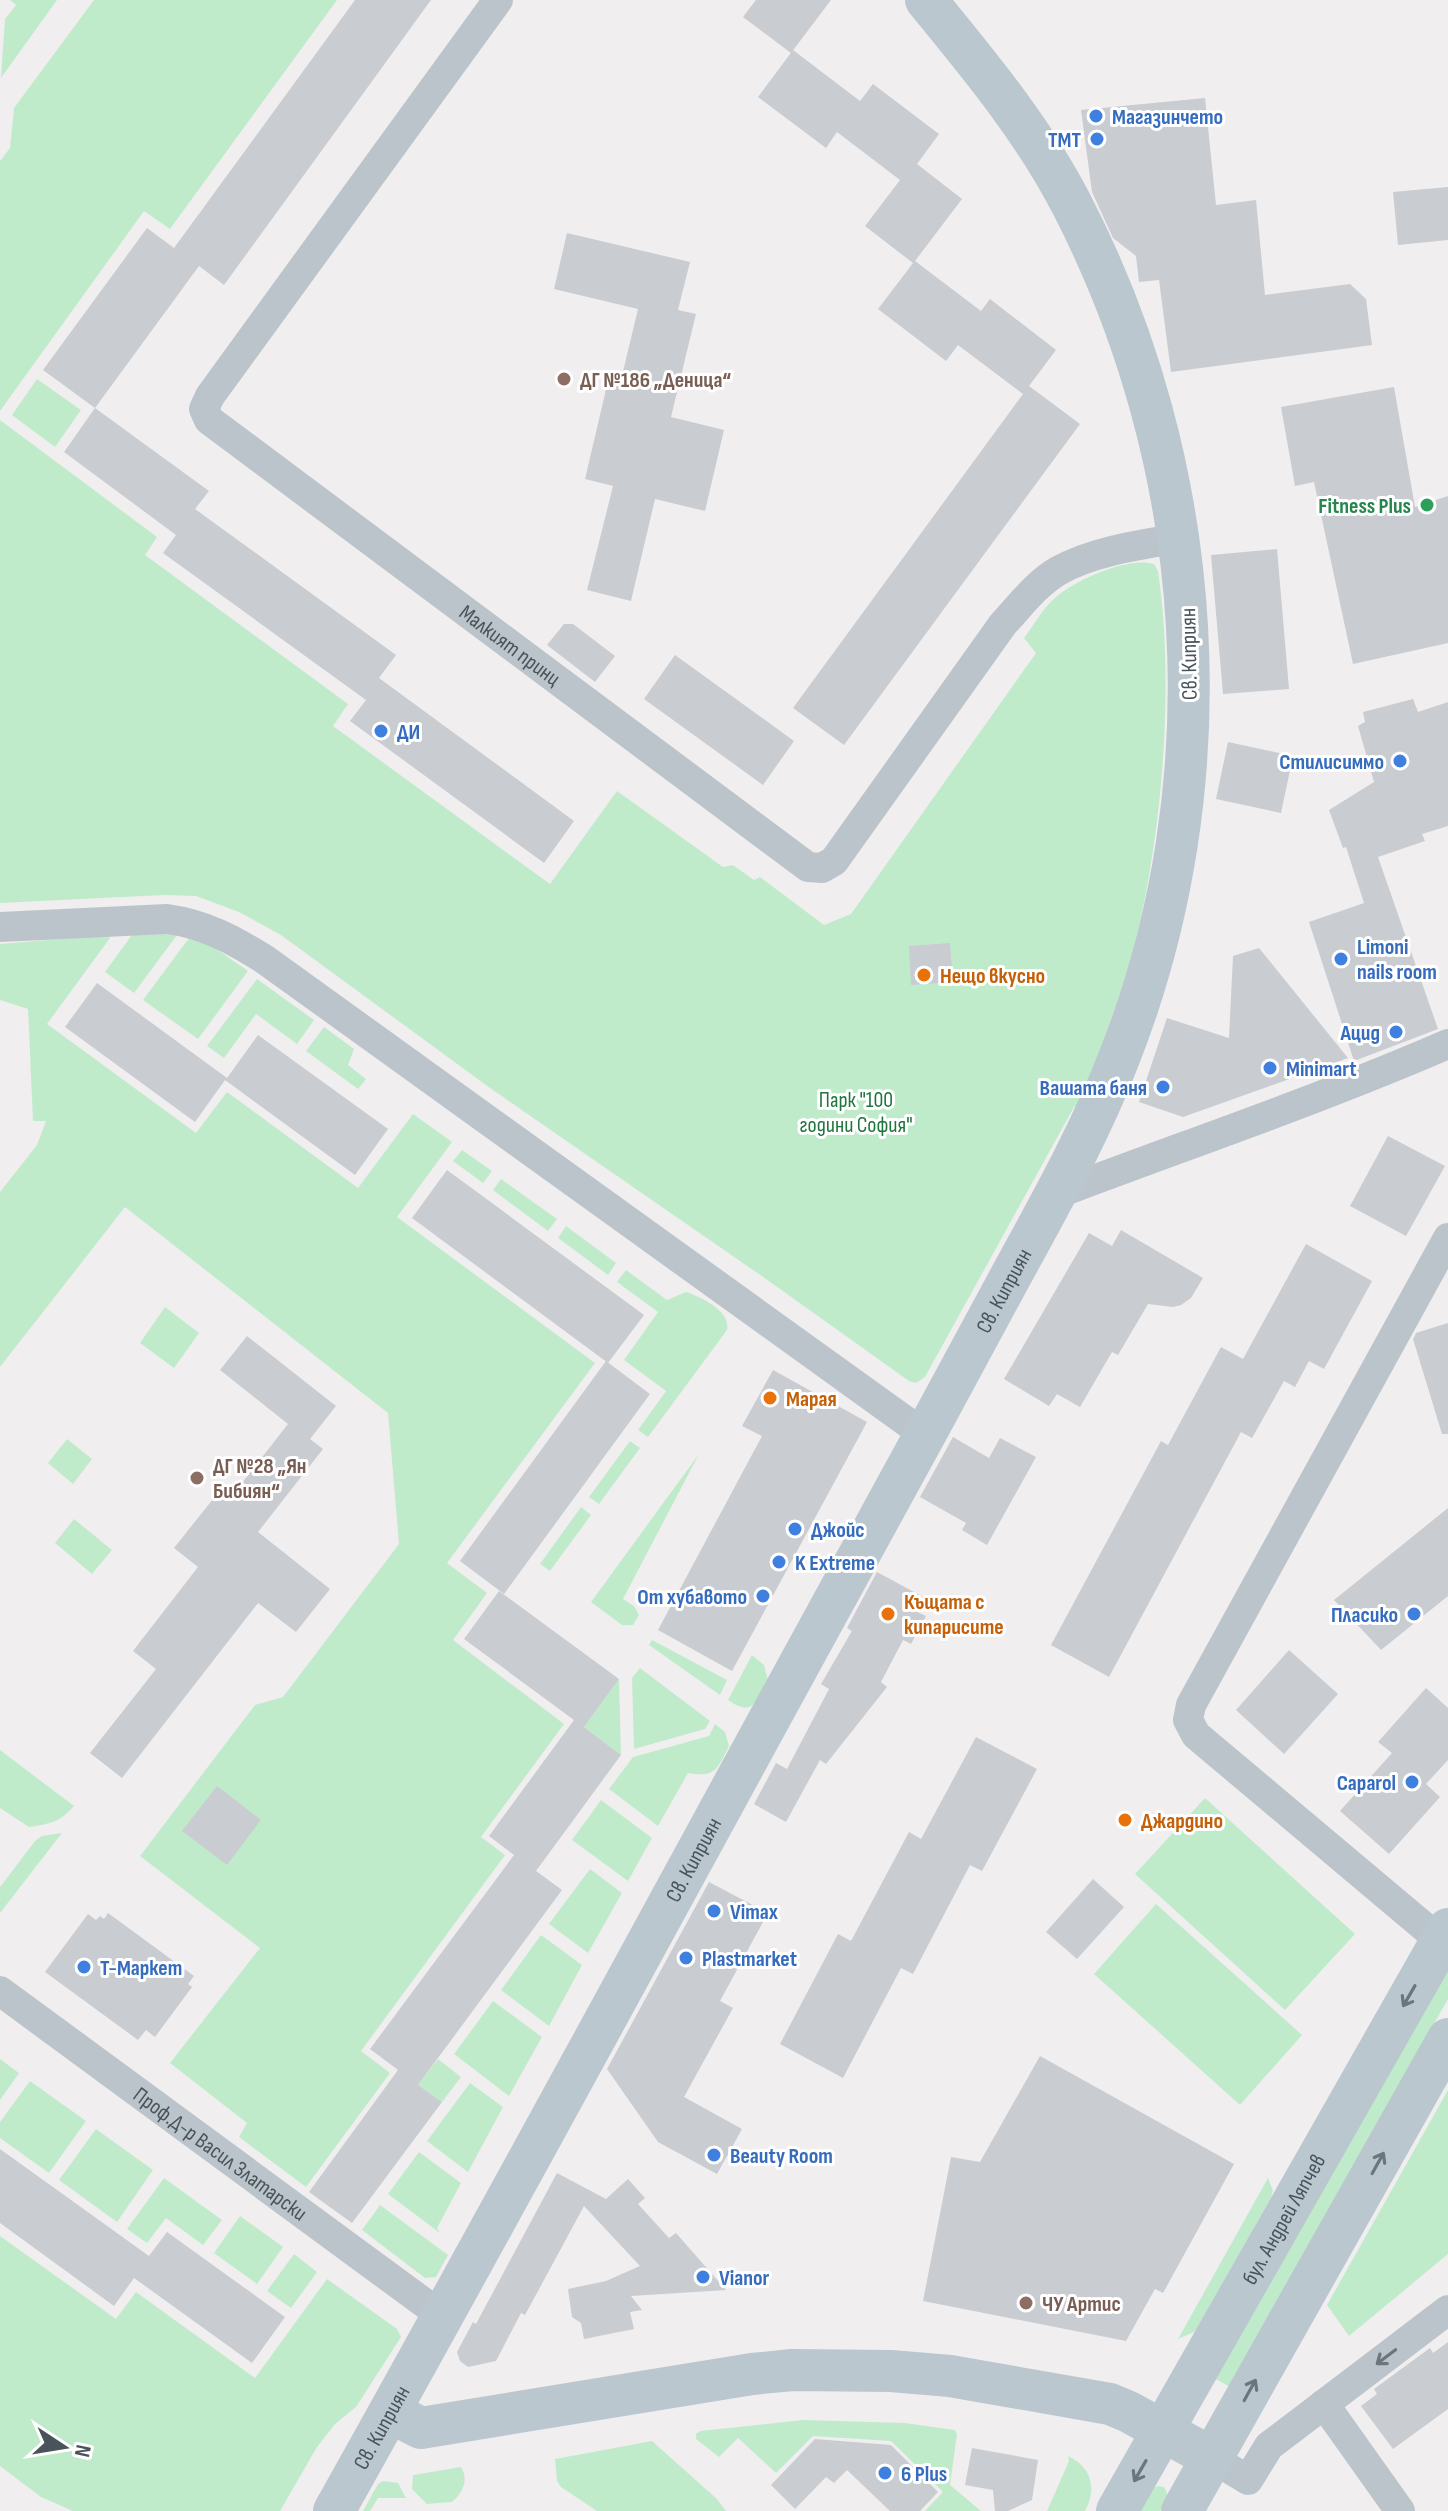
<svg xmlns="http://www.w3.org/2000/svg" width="1448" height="2511" font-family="'Sofia Sans Condensed',sans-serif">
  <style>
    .green { fill: #c0ebcb }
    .building { fill: #c9ccd0 }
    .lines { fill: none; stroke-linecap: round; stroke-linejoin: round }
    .street { stroke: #bbc4ca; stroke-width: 30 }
    .secondary { stroke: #bbc7cf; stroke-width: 42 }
    .oneway { stroke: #6a767d }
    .oneway2 { stroke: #6a767c }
    .shop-dot { fill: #3f7fe0; stroke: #fff; stroke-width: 3 }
    .education-dot { fill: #8d6e63; stroke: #fff; stroke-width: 3 }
    .leisure-dot { fill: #2e9e5b; stroke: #fff; stroke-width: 3 }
    .food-dot { fill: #e8710a; stroke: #fff; stroke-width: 3 }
    .labels { text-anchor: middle; stroke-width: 6; stroke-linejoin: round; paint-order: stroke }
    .shop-label { font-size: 22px; font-weight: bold; fill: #366cbe; stroke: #fff; text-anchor: start }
    .education-label { font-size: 22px; font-weight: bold; fill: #785e54; stroke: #fff; text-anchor: start }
    .leisure-label { font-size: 22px; font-weight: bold; fill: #27864d; stroke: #fff; text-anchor: end }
    .street-label { font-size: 22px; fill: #48545a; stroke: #fff }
    .food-label { font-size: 22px; font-weight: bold; fill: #c56008; stroke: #fff; text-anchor: start }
    .park-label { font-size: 22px; fill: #1f753e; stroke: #fff }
  </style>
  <rect width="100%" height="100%" fill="#f1eeef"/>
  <path class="green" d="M10,0H57L1,78L5,19L16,5Z
    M94,0H337L170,229L144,211L0,411V161L10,148L14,108Z
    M37,379L81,410L55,447L12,415Z
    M0,420L157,537L145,555L348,704L333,726L550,884L617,791L723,867L733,865L754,880L760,877L824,925L851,914L1036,653L1024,638C1034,625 1043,608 1055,598C1074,580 1129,556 1154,564L1158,571C1175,684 1162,837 1134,947C1120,999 1099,1051 1082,1103L1074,1107L925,1377L916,1383L909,1381L766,1279L490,1088L281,935L239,912L196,896L164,895L0,903Z
    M134,932L177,935L134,993L105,972Z
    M108,935L110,938L47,1024L196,1133L227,1092L358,1188L413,1114L452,1142L397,1217L595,1363L447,1563L487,1593L453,1640L564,1724L481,1837L505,1855L361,2051L390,2073L306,2187L239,2137L247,2123L170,2063L260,1948L140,1856L255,1705L283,1697L399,1544L388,1413L125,1207L0,1367V1192L37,1145L46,1121H33L28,1009L0,1000V944Z
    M189,938L215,948L248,971L198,1039L143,1000Z
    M257,979L314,1020L297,1044L256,1014L224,1058L207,1046Z
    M324,1027L354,1049L348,1065L366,1079L358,1089L306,1051Z
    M462,1150L492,1171L483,1183L453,1161Z
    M501,1179L557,1219L548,1231L493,1190Z
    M566,1226L616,1263L608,1275L558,1238Z
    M626,1270L667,1300L686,1292C701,1297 731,1311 727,1330L648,1437L638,1430L666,1391L624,1360L658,1312L617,1282Z
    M165,1307L199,1333L174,1368L140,1343Z
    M67,1439L92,1459L73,1484L48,1463Z
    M630,1441L640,1448L599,1504L589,1497Z
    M699,1454L623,1599L634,1606L639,1615L633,1625H622L591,1602Z
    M581,1507L591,1515L550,1571L540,1564Z
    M74,1519L112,1550L92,1574L55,1543Z
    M652,1640L727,1680L720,1695L649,1645Z
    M752,1655L764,1665L768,1680C756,1701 754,1718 728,1700Z
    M640,1668L710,1721L705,1729L634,1749L632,1678Z
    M619,1679L621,1755L584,1727Z
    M715,1724L725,1732L729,1746C717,1769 716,1778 688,1773L658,1826L609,1789L633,1757L709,1736Z
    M0,1750L74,1806C61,1822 49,1824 29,1827L0,1808Z
    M1205,1798L1355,1934L1285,2010L1135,1874Z
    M601,1800L652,1838L628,1881L572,1840Z
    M62,1833L0,1913V1887L35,1841L42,1836Z
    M590,1869L622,1893L588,1953L549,1924Z
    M1156,1904L1302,2035L1240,2105L1094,1974Z
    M541,1935L582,1965L549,2026L501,1990Z
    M1448,1961V1999L1230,2387L1212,2377Z
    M493,2001L542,2037L509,2096L454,2054Z
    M0,2059L19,2073L0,2100Z
    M438,2059L461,2077L442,2102L418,2085Z
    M30,2081L86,2121L49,2173L0,2138V2122Z
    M470,2083L503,2107L468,2172L427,2141Z
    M1448,2090V2254L1349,2336L1327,2305Z
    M96,2129L153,2170L117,2222L59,2180Z
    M419,2152L461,2183L437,2228L440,2233L388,2194Z
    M164,2178L222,2220L203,2245L166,2218L147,2243L127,2229Z
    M1268,2178L1273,2191L1271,2197L1200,2326L1194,2332L1178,2339Z
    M380,2205L448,2255L436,2277L425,2278L362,2230Z
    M240,2216L283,2247L257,2284L214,2253Z
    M0,2236L116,2319L136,2292L255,2378L327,2279L397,2329L401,2337L356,2407L335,2424L317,2447L280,2511H73L41,2497L0,2466Z
    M294,2254L317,2272L291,2308L267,2291Z
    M803,2420L905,2423L955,2430L957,2434L950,2485L981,2511H925L943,2492L891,2441L813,2436L776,2473L738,2438L719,2457L696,2439V2434L700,2431Z
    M652,2441L717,2499L726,2511H597L561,2487L557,2481L555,2459Z
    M1068,2456C1092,2467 1097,2489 1085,2511H1047L1069,2461Z
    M461,2467C469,2480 463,2493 452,2502L427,2504L412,2489L413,2475Z
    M383,2481L398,2483L406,2498H378L370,2511H363L378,2484Z
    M1158,2486L1164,2487L1169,2497L1160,2511H1140L1153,2488Z"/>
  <path class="building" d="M355,0H431L224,285L199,266L95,408L43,370L147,228L174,248Z
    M756,0H831L791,53L743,17Z
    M793,50L860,101L873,84L939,134L917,164L962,199L915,261L981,311L990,299L1056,350L1029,386L1080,424L844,745L793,708L1023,394L958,345L946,361L878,309L913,263L865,226L900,180L837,132L826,148L758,97Z
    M1205,98L1216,205L1256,200L1265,295L1350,284L1366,299L1372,345L1171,372L1159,280L1139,282L1136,256L1113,238L1092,192L1081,110Z
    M1448,187V240L1398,245L1393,192Z
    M567,233L690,262L678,310L696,314L671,417L724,430L705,511L655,499L631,601L587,590L613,486L585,479L608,381L620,384L638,309L554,289Z
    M1394,387L1415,507L1448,496V643L1353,664L1314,482L1295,486L1281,407Z
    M95,408L209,491L195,509L396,655L379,678L574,821L544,863L350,721L366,700L163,553L176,535L64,452Z
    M1277,549L1289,689L1223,694L1211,555Z
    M564,624H573L615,656L595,682L547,645Z
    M675,655L794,741L763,785L644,699Z
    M1413,699L1418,712L1448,702V826L1422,834L1425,841L1378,857L1438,1029L1354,1061L1309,922L1364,903L1346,847L1343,848L1329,810L1374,782L1358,726L1365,722L1363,712Z
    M1228,742L1293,756L1281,813L1216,799Z
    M950,943L953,982L911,985L909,946Z
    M1259,948L1348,1058L1183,1117L1139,1102L1167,1018L1229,1038L1233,956Z
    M97,983L227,1078L258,1035L388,1129L355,1175L225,1080L195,1122L65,1027Z
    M1388,1136L1445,1166L1406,1236L1350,1206Z
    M447,1170L644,1315L608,1363L412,1218Z
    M1121,1230L1203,1278L1191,1298L1181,1305L1173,1307L1148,1304L1118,1355L1112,1352L1080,1407L1057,1394L1049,1406L1004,1379L1089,1233L1112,1246Z
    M1306,1244L1372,1281L1324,1369L1309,1361L1295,1387L1284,1381L1252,1438L1241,1432L1109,1677L1051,1645L1161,1441L1168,1445L1221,1347L1243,1359Z
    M1448,1323V1434H1442L1413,1339L1416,1333Z
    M247,1336L336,1406L310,1439L323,1449L258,1532L330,1589L296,1632L258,1603L122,1778L90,1753L156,1669L133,1651L198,1567L174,1548L221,1489L231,1497L288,1424L220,1370Z
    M606,1361L650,1394L504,1594L460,1561Z
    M773,1370L867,1422L732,1671L658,1630L762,1436L742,1426Z
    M953,1437L989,1458L1000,1438L1036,1457L987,1545L962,1530L966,1523L920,1497Z
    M1448,1508V1596L1381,1650L1334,1600Z
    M877,1572L925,1598L917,1612L926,1616L911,1644L903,1640L881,1682L887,1687L826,1764L820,1760L786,1822L754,1804L776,1763L787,1769L829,1689L821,1684L852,1631L847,1628Z
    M499,1591L619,1679L584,1727L621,1755L536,1871L562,1890L418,2085L442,2102L352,2223L309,2192L398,2070L370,2049L514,1855L489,1836L574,1720L464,1639Z
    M1289,1650L1338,1694L1284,1754L1236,1710Z
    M1426,1688L1448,1708V1760L1426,1784L1440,1797L1389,1854L1340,1811L1392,1753L1378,1742Z
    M976,1737L1037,1769L982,1871L970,1865L913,1974L901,1968L843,2078L780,2044L838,1934L851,1941L909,1832L921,1839Z
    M217,1786L261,1820L227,1865L182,1831Z
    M1093,1879L1124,1907L1077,1959L1046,1932Z
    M709,1882L768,1913L720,2001L733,2008L684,2097L742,2129L717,2174L658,2142L607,2069Z
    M108,1913L194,1976L188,1984L192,1987L155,2037L146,2030L138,2040L45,1972L88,1914L96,1920L100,1916L104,1919Z
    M1040,2056L1234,2164L1163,2293L1155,2289L1126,2341L923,2301L951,2157L980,2162Z
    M0,2149L149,2256L167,2232L285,2317L252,2363L134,2278L114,2306L0,2223Z
    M557,2173L606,2199L628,2179L645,2198L638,2204L669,2238L676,2233L726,2290L631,2296L642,2310L630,2312L634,2329L584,2339L581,2323L572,2317L568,2289L606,2281L640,2266L584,2206L525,2315L521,2313L496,2361L468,2367L460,2361L457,2352L473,2322L476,2324Z
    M1448,2342V2409L1393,2449L1361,2406L1377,2394L1374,2389L1430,2348L1433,2353Z
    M815,2439L891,2445L938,2492L920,2511H890L847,2470L834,2483L826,2477L795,2509L771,2485Z
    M972,2448L1038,2460L1032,2500L1008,2511H995L993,2490L965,2485Z"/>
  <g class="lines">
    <g class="street">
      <path id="s1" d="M498,0L210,396L204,409L209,420L808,867L822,868L834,861L1003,624C1020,606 1036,584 1058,571C1093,551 1140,545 1180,538"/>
      <path d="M0,927L167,919C204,924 232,939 264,959L925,1435"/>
      <path d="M1054,1195C1185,1145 1319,1100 1448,1044"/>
      <path d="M1441,1941L1196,1735L1188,1720L1191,1705L1448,1238"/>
      <path id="s2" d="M0,1991L442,2316"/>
      <path d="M1324,2404L1400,2511"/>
      <path d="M1212,2458L1248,2480L1269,2446L1448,2310"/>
    </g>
    <g class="secondary">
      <path d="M390,2412L421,2428L752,2374L792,2370L891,2371L950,2376L1110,2404L1129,2412L1212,2458"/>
      <path id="s3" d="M334,2511C494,2226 649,1939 806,1652C871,1534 936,1415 1000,1296C1042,1218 1087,1141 1119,1058C1228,782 1207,467 1072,205C1033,129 979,65 926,0"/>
      <path id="s4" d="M1117,2511L1448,1929"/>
      <path d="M1182,2511L1448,2039"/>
    </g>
  </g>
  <defs><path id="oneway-shaft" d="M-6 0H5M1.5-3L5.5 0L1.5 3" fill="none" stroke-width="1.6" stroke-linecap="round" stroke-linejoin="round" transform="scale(2)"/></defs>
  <g class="oneway">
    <use href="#oneway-shaft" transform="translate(1409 1996) rotate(120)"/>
    <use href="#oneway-shaft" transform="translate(1378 2163) rotate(-61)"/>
    <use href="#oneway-shaft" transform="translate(1250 2390) rotate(-61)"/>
    <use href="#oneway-shaft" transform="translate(1140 2471) rotate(120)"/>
  </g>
  <use class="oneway2" href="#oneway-shaft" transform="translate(1386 2357) rotate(143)"/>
  <g class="shop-dot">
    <circle cx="1096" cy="116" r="8"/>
    <circle cx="1097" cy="139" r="8"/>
    <circle cx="381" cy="731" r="8"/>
    <circle cx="1400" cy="761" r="8"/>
    <circle cx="1341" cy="959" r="8"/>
    <circle cx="1396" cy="1032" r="8"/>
    <circle cx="1270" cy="1068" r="8"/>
    <circle cx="1163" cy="1087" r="8"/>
    <circle cx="795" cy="1529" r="8"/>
    <circle cx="779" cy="1562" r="8"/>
    <circle cx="763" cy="1596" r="8"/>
    <circle cx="1414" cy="1614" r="8"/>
    <circle cx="1412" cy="1782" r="8"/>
    <circle cx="714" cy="1911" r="8"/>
    <circle cx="686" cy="1958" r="8"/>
    <circle cx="84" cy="1967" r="8"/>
    <circle cx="714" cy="2155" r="8"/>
    <circle cx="703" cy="2277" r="8"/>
    <circle cx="885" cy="2473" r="8"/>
  </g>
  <g class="education-dot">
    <circle cx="564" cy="379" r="8"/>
    <circle cx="197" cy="1478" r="8"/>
    <circle cx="1026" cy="2303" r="8"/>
  </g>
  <circle class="leisure-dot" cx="1427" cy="505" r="8"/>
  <g class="food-dot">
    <circle cx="924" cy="975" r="8"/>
    <circle cx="770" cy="1398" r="8"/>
    <circle cx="888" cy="1614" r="8"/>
    <circle cx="1125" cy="1820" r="8"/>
  </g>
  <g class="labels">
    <g class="shop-label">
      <text x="1112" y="124">Магазинчето</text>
      <text x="1081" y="147" text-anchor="end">TMT</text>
      <text x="397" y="739">ДИ</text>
      <text x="1384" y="769" text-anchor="end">Стилисиммо</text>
      <text x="1357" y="954">Limoni<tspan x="1357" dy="25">nails room</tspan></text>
      <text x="1380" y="1040" text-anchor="end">Ацид</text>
      <text x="1286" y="1076">Minimart</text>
      <text x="1147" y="1095" text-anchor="end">Вашата баня</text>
      <text x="811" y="1537">Джойс</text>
      <text x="795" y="1570">K Extreme</text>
      <text x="747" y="1604" text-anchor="end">От хубавото</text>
      <text x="1398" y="1622" text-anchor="end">Пласико</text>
      <text x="1396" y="1790" text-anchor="end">Caparol</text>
      <text x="730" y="1919">Vimax</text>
      <text x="702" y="1966">Plastmarket</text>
      <text x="100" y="1975">Т-Маркет</text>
      <text x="730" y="2163">Beauty Room</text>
      <text x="719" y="2285">Vianor</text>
      <text x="901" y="2481">6 Plus</text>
    </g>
    <g class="education-label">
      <text x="580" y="387">ДГ №186 „Деница“</text>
      <text x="213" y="1473">ДГ №28 „Ян<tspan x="213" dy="25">Бибиян“</tspan></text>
      <text x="1042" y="2311">ЧУ Артис</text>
    </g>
    <g class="leisure-label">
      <text x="1411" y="513">Fitness Plus</text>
    </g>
    <g class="street-label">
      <text dy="8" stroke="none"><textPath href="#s1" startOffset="892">Малкият принц</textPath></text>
      <text transform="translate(1188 654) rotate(-91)" y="8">Св. Киприян</text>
      <text dy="8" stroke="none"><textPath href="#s3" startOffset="1392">Св. Киприян</textPath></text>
      <text dy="8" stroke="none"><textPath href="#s3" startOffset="744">Св. Киприян</textPath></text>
      <text dy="8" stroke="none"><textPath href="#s2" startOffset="274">Проф.Д-р Васил Златарски</textPath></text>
      <text dy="8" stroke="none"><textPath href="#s4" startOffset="336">бул. Андрей Ляпчев</textPath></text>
      <text dy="8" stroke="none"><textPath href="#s3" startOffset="96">Св. Киприян</textPath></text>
    </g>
    <g class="food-label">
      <text x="940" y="983">Нещо вкусно</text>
      <text x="786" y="1406">Марая</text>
      <text x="904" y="1609">Къщата с<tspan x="904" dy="25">кипарисите</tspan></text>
      <text x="1141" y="1828">Джардино</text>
    </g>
    <g class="park-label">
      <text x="856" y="1107">Парк "100<tspan x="856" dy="25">години София"</tspan></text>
    </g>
  </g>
  <g transform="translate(64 2447) rotate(102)" stroke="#ffffff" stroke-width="6" paint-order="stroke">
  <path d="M0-6L14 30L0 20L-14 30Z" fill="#48545a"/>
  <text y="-12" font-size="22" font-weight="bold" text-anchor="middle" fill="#48545a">N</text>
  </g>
</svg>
